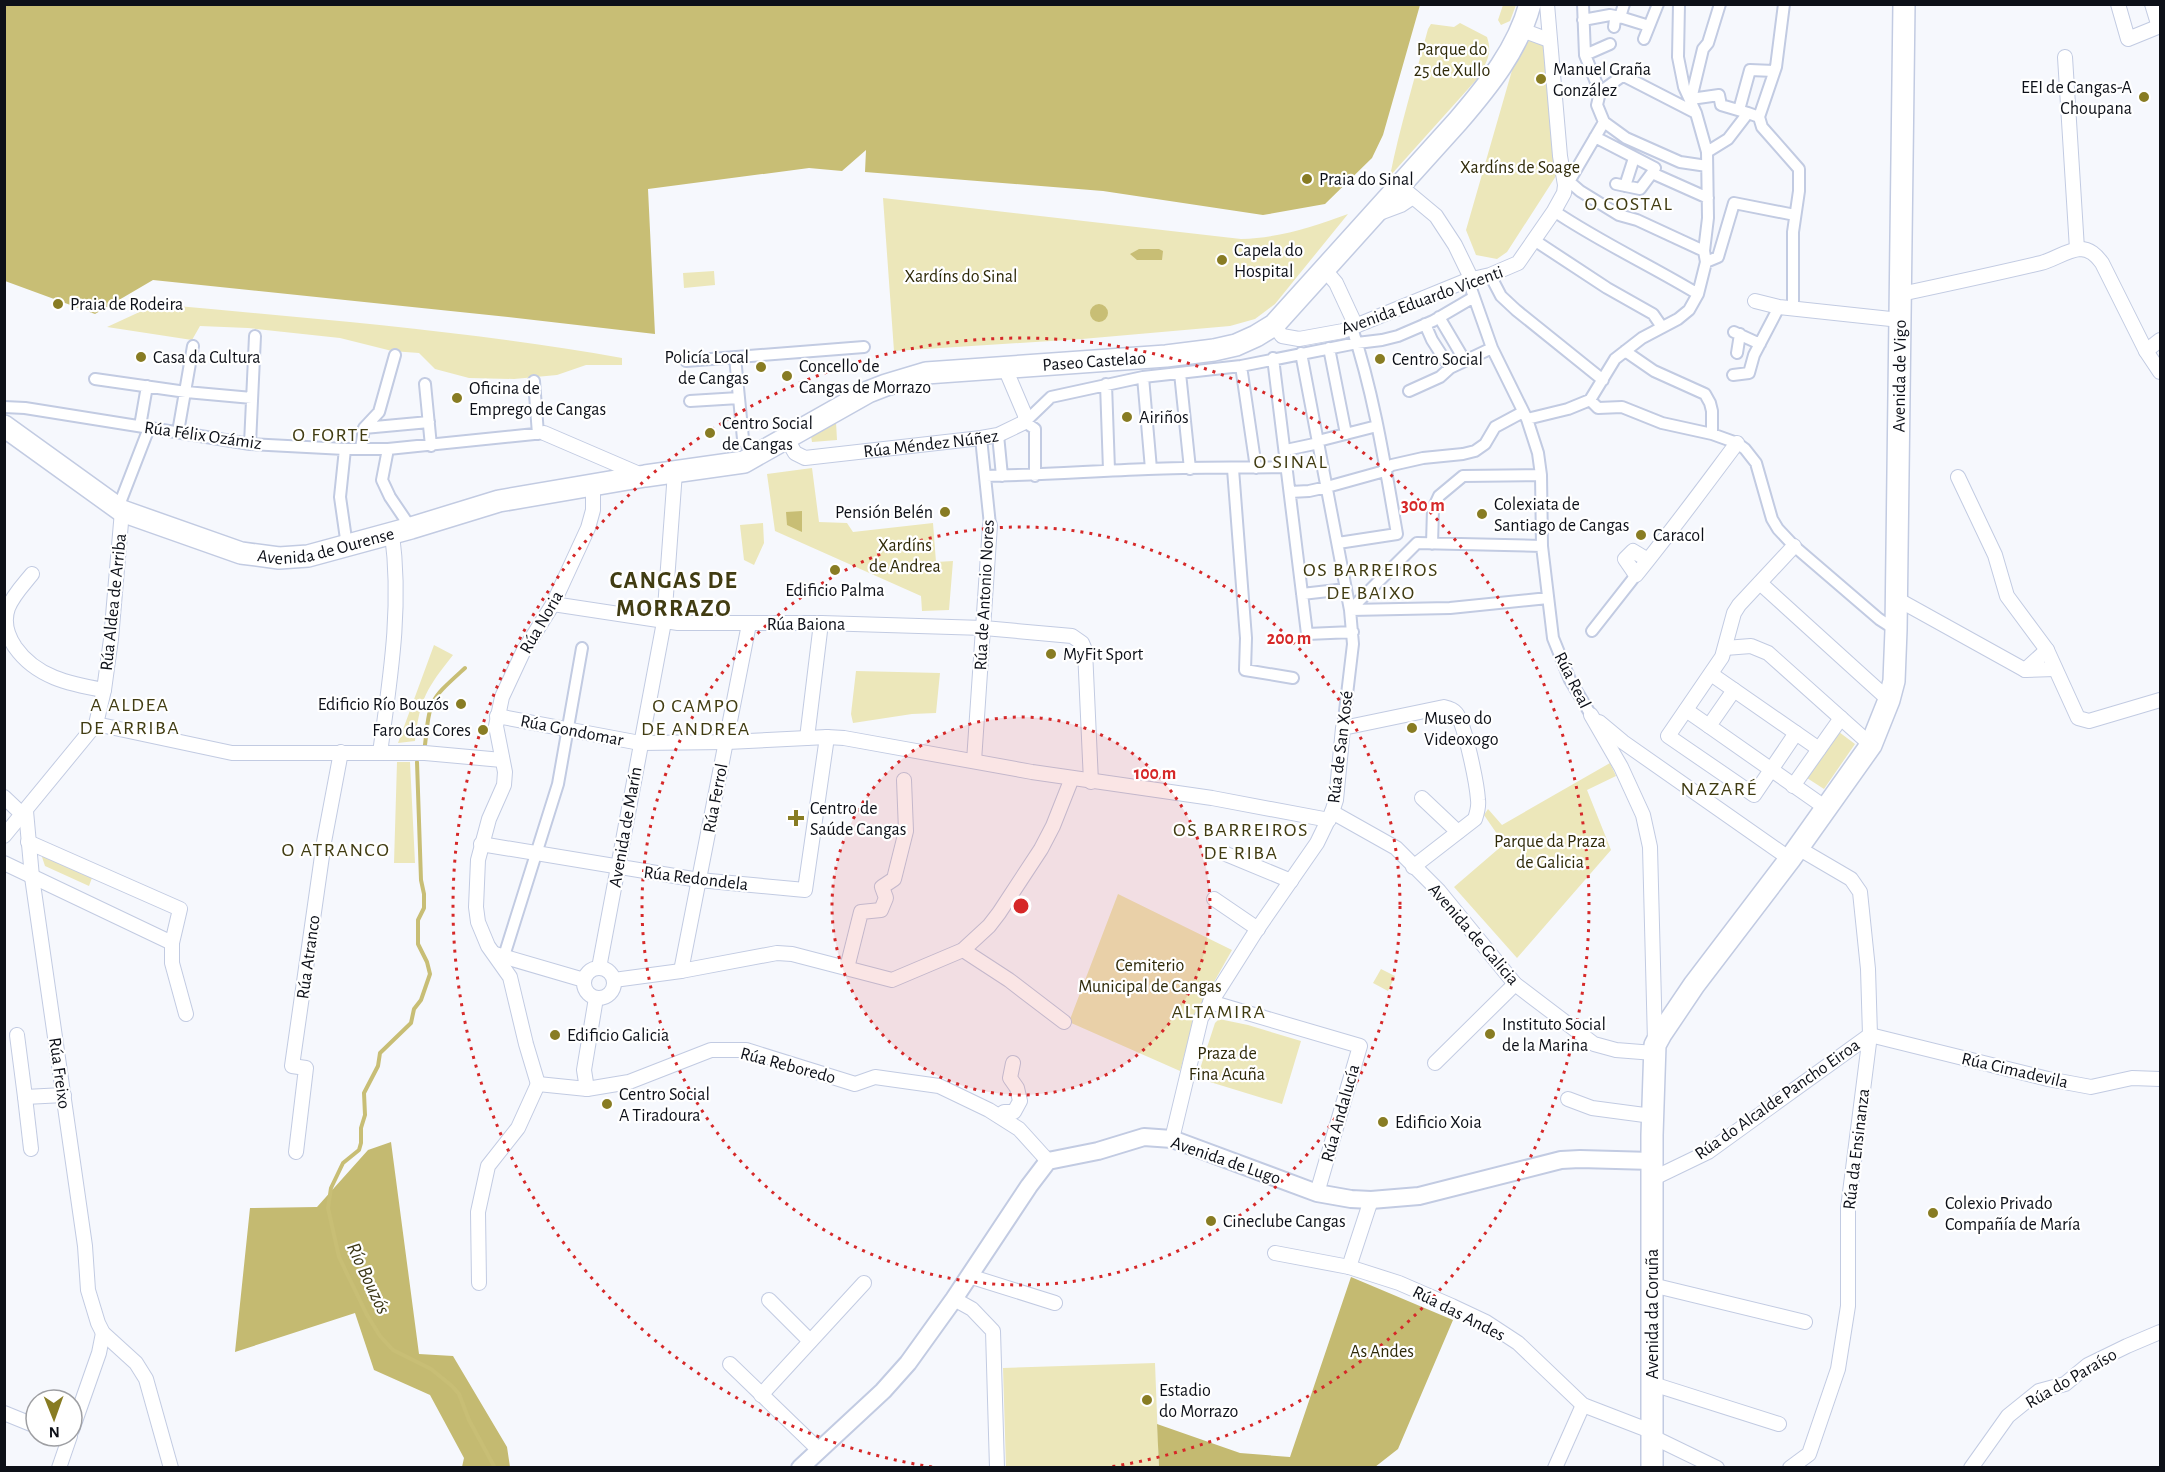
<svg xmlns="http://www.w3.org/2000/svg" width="2165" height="1472" font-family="'Alegreya Sans',sans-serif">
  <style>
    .green { fill: #ece7ba }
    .forest { fill: #c4ba71 }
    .water { fill: #c8be75 }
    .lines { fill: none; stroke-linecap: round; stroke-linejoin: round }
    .stream { stroke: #c8be75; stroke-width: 4 }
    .pedestrian-casing { stroke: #c2cbe2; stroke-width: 14 }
    .minor-casing { stroke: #c2cbe2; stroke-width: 16 }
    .tertiary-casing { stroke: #c2cbe2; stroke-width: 20 }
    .primary-casing { stroke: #c2cbe2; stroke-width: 24 }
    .pedestrian { stroke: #fff; stroke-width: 10 }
    .minor { stroke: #fff; stroke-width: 14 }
    .tertiary { stroke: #fff; stroke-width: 16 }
    .primary { stroke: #fff; stroke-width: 21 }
    .ring { fill: none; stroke: #d62828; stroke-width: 3; stroke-dasharray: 3 6 }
    .poi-dot { fill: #887c23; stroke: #fff; stroke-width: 2 }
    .labels { text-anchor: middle; stroke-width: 4.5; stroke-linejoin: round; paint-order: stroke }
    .park-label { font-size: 18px; fill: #2f2a09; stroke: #fff }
    .poi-label { font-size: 18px; fill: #0d1018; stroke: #fff; text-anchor: start }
    .street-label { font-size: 18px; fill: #0d1018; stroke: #fff }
    .neighbourhood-label { font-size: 20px; letter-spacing: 1.5px; fill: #413c12; stroke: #fff }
    .water-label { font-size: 20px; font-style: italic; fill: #3b3616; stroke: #fff }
    .district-label { font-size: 24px; font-weight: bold; letter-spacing: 1.5px; fill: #413c12; stroke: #fff }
    .centre { fill: #d62828; stroke: #fff; stroke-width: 3 }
    .ring-label { font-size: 18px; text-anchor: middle; font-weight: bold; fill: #d62828; stroke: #fff; stroke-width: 4.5; stroke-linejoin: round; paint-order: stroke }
  </style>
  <rect width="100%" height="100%" fill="#f6f8fd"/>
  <path class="green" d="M1503,5H1516L1510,21L1501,25L1498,20Z
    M1460,23L1487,37C1493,55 1486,63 1477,79L1390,176C1400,126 1415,78 1428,29L1431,24L1454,27Z
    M1531,40L1544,43L1549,74L1556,176L1507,252L1497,259L1476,255L1466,230L1515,60L1526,43Z
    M883,198L1241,239C1279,238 1312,227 1348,214L1275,304L1255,319L1230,326L1082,339L894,351Z
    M714,271L715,285L684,288L683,273Z
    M166,305C318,319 471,331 622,358V365H586L557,375L514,379L469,378L435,369L419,353L392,351L340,338L248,328L200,326L192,340L107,327L146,309Z
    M836,422L837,440L812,442L811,436Z
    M812,468L819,522L847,523L853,532L933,523L936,562L953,561L949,610L922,611L921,596L775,531L767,474Z
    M763,523L764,543L754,565L744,560L740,525Z
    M434,645L453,655C427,688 420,698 415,741L398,743Z
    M856,671L940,673L936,713L912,714L853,723L851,714Z
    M1839,732L1855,744L1824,789L1807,778Z
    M397,762H410L415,863H394Z
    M1610,763L1616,776L1587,790L1611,850L1517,958L1454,887L1504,844L1484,815L1488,809L1502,825Z
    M44,854L93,875L89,886L45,866L42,857Z
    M1118,894L1232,950L1195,1016L1180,1071L1069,1022Z
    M1381,969L1395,976L1388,991L1373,983Z
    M1219,1019L1248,1025L1301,1041L1282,1104L1197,1078L1215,1023Z
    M1155,1363L1159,1467H1006L1003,1368Z"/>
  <path class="forest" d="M391,1142L419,1354L453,1356L507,1447L510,1467H462L464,1458L430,1395L374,1370L355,1313L235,1352L250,1208L317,1207L368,1150Z
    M1351,1277L1453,1320L1398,1449L1375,1467H1159L1157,1424L1240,1453L1290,1457Z"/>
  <path class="water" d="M4,5L5,4L1420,5L1383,135L1372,158L1325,204L1263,215L1103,191L865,172L866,150L842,171L809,168L648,189L655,334L508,317L153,280L95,314L5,281Z
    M1139,249H1159L1163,251L1162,260H1137L1130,254Z
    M1090 313a9 9 0 1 1 18 0a9 9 0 1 1-18 0Z
    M802,511V532L787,525L786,512Z"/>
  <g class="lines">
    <path class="stream" d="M425,745C430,698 430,700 465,668
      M417,762L421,880L424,894V908L418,920V944L427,962L430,974L421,1000L414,1009L411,1023L380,1053L378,1066L364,1093L365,1115L361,1128V1143L359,1150L343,1163L331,1188L328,1208L339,1257L367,1315L380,1336L393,1350L431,1369L452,1386L459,1394L469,1420L495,1468"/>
    <g class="pedestrian-casing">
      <path id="pedestrian" d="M1583,4L1585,55L1600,92L1597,105L1604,122
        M1620,17L1649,26
        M1583,20L1610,15L1620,17
        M1614,27L1615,19L1620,17L1624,4
        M1644,39L1658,4
        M1585,55L1610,44
        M1624,76L1696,113
        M1600,92L1625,74
        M1691,99L1703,49L1708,43L1720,4
        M1691,99L1719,95L1721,105L1748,113
        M1739,110L1750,70L1774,71
        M1759,117L1762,127L1799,169V191L1793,232V309
        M1604,122L1626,138L1680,162L1707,166
        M1595,137L1655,168L1652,173L1708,198
        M1707,152L1728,139L1748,113L1759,117L1776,67L1784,4
        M1564,177L1580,191L1619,215L1637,220L1704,251
        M1570,180L1604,122
        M1616,184L1640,189L1652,173
        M1625,186L1634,158
        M1554,211C1600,242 1650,265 1698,294
        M1534,240L1607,288L1653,314L1662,327
        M1706,262L1718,257L1734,203L1795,215
        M1490,275L1501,296L1516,310L1603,380
        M1468,280L1492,348L1527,419L1538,453L1541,475L1542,546L1553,638L1570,680L1591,715
        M1439,317L1465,361
        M1425,324L1432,340L1450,368
        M1352,328C1374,394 1385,465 1397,534
        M1734,332L1760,344
        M1329,348L1346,434
        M1625,351L1654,371L1705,394L1710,403L1712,411V434
        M1301,353L1350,610L1353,644L1343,728
        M1737,353L1740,334
        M735,357L743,439L754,458
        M1273,358L1307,634L1353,632
        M686,361L864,347
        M1241,366L1256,468
        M1180,373L1190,469
        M1733,375L1749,373L1754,355L1779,307
        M1143,377L1151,469
        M95,379L186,392L252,398
        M534,381L538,434
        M425,384L431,446
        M1106,384L1109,470
        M1409,391L1440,377L1450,368L1492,348
        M1590,400L1598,408L1622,407L1662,423L1712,434L1737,443L1745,449L1756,463L1772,519L1778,529L1794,546L1879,619L1896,630
        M690,401L739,398
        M4,407L25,408L250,444L345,449H388L544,433
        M1527,419L1568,409L1590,400L1615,359L1642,338L1678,319L1689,310L1698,294L1706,262L1704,251L1708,218L1707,152L1696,113L1684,87L1678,57L1679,4
        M140,426L147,386
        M364,428L429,422
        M178,432L193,346
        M998,435L1002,476
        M981,438L990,525
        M1318,441L1377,426
        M250,444L255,336
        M345,449L340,497L347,546
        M361,449L364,428L379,412L395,355
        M388,449L382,480L390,497L411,528
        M1286,450L1319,443
        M1233,469L1246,638L1245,670L1293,678
        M986,476C1040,475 1094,471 1148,469C1194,467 1241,468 1287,467
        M1035,476V429L1025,422L1051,397L1143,377L1241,366L1357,343L1382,340L1398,336L1433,321L1474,297
        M1290,492L1309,491L1327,487L1381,472L1392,465L1423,458L1463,454L1475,451L1485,444L1495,427L1523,412
        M118,508L149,428
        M1338,543L1397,534
        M1432,544L1433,509L1439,496L1463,476L1541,475
        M1302,594L1346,589
        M1350,610L1417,543L1542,546
        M1350,610L1450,608L1548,598
        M1592,631L1636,575
        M504,956L558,784L582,648"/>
    </g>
    <g class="minor-casing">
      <g id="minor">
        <path d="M2118,4L2128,39L2160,26"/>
        <path d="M2152,4L2159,27"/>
        <path d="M1522,30L1549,40"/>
        <path d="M2065,57L2077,249"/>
        <path d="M1400,186L1436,216L1455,245L1472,280"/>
        <path d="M1377,214L1401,205L1413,197"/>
        <path d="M1325,270L1336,283L1356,326"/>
        <path d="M1901,294C1948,284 1994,274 2041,263C2053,260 2067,250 2080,249C2090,249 2096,255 2102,263L2146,351L2160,372"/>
        <path d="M1755,301L1779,307L1900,320"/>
        <path d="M1274,325L1282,336L1299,339L1343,331L1468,280L1490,275L1518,263L1554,211L1564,193L1565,185L1560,156L1547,4"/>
        <path d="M2146,351L2160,340"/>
        <path d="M544,433L644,476"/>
        <path id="s1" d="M787,439L795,453L805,458L981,438L998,435L1025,422V415L1005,368"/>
        <path d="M1958,477L1995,555L2007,596L2047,650L2078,718L2089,721L2160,700"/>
        <path d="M1794,546L1739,605L1734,613L1722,657L1668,736L1754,795L1796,733"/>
        <path d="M1648,560L1633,551L1625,559L1636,575C1671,532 1704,487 1737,443"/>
        <path d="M32,574C24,584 13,595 8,608C3,622 7,635 15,647C36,677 69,684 104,690"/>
        <path d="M1760,583L1889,700"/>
        <path d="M1897,599L2025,670"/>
        <path d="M553,604L678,623H821L984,628L1072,636L1082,643L1085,650L1091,782"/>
        <path d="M1725,648L1751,646L1768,653L1871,745"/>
        <path d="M2047,650L2025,670L2055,669"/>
        <path d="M1711,674L1819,749"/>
        <path d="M1734,690L1709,726L1826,808"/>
        <path d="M1686,710L1709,726"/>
        <path d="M1591,715L1621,767L1643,815L1650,847L1655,1042"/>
        <path d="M497,716L640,743L727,742L827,737L844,738L1032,772L1212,798L1329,820"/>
        <path d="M1599,722L1623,742L1790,859"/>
        <path d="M96,724L232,753H425L502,760"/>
        <path d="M807,738L821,623"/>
        <path d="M380,753C390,679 402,608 392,534"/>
        <path d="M974,761L990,525"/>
        <path d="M1793,786L1841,718"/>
        <path d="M4,797L23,815"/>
        <path d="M1422,798L1458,832"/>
        <path d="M26,811L32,877L85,1246L88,1290L98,1323L103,1333L136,1363L146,1379L171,1468"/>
        <path d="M1332,812L1396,848L1439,891L1515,984L1594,1044L1616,1050L1654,1053"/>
        <path d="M4,836L96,724L104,690L111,639L122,511"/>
        <path d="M28,842L180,909L172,943V963L186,1014"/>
        <path d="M481,844L699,880L805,890L827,737"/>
        <path d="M1226,854L1291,881"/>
        <path d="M4,863L172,943"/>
        <path d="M1214,899L1258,929"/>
        <path d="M963,950L1009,980L1064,1022"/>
        <path d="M495,954L584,980"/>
        <circle cx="599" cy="983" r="15"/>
        <path d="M599,968L664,622L675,472"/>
        <path d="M847,968L861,912L881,910L886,898L882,887L894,879L906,831L904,780"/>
        <path d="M681,971L749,624"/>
        <path d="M614,980L681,971L777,953L792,954L892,980L963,950L989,926L999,913L1041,849L1053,826L1072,778"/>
        <path d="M1210,1002L1360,1046L1317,1193"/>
        <path d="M17,1035L25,1097L64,1095"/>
        <path d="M1435,1063L1515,984"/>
        <path d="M538,1084L526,1044L510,977L488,946L478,922L476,907L478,860L489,819L504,785L505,772L496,726L502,697L523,652L553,604L588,528L593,510V486"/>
        <path d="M538,1084L587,1089L629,1082L711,1050H746L855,1084L875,1077L939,1086L989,1110L1019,1129L1048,1161"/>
        <path d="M587,1089L584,1070L596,998"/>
        <path d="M25,1097L31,1149"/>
        <path d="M1568,1099L1592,1108L1652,1116"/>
        <path d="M999,1116L1004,1112H1014L1020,1101L1017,1088L1010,1078L1013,1063"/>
        <path d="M1172,1139L1201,1018L1256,931L1317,843L1332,812L1336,800L1343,728L1444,707C1449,708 1453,709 1456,713C1465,724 1477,784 1478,800C1479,807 1477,813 1475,819L1413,867"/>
        <path d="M296,1152L306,1068L292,1066L324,842L341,752"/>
        <path d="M1652,1179L1708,1152L1870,1035L2048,1079L2091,1087L2132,1078L2160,1079"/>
        <path d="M1275,1253L1349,1267L1399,1283L1452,1306L1486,1322L1518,1343L1583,1405L1653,1432"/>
        <path d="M1349,1267L1371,1200"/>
        <path d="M969,1276L1055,1303"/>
        <path d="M479,1283L478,1212L488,1166L518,1128L538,1084"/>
        <path d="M1652,1285L1805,1322"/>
        <path d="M954,1299L972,1309L993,1331L997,1468"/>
        <path d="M769,1300L810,1341"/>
        <path d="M730,1364L819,1450"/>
        <path d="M1653,1384L1779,1424"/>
        <path d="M761,1395L864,1283"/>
        <path d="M4,1413L36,1426"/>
        <path d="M72,1430L99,1353L103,1333"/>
        <path d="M1653,1437L1717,1468"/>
        <path d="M59,1468L70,1436"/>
        <path d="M1555,1468L1583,1405"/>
        <path d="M1790,1468L1809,1454L1838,1369L1848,1306V1208L1870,1035L1868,969L1860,892L1851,879L1798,848"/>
        <path d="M1971,1468L2008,1416L2039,1391L2065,1384L2088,1365L2127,1346L2160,1332"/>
      </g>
    </g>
    <g class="tertiary-casing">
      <path id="tertiary" d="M800,1468L883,1391L908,1363L954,1299L1029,1186L1048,1161L1098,1151L1144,1137L1172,1139L1317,1193L1351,1199L1371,1200L1419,1196L1561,1160L1580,1159L1652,1161"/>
    </g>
    <g class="primary-casing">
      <g id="primary">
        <path id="s2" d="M4,426L122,511L241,553L279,558L308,556L411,528L499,501L645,476L744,462L868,392L886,385L926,373L1166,356L1214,350L1236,345L1256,336L1274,325L1458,121C1488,86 1518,49 1530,4"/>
        <path id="s3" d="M1652,1468V1135L1655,1045L1661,1034L1694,985L1790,859L1871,745L1889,700L1894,681L1896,630L1904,4"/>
      </g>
    </g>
    <use href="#pedestrian" class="pedestrian"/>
    <use href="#minor" class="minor"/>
    <use href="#tertiary" class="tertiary"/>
    <use href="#primary" class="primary"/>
  </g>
  <circle cx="1021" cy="906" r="189" fill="#d62828" fill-opacity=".12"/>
  <g class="ring">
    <circle cx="1021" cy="906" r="189"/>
    <circle cx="1021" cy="906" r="379"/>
    <path d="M932 1467A568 568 0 1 1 1110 1467"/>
  </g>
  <g class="poi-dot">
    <circle cx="1541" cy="79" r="6"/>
    <circle cx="2144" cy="97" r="6"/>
    <circle cx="1307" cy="179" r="6"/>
    <circle cx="1222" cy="260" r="6"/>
    <circle cx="58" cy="304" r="6"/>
    <circle cx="141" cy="357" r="6"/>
    <circle cx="1380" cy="359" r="6"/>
    <circle cx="761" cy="367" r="6"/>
    <circle cx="787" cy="376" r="6"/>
    <circle cx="457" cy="398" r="6"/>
    <circle cx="1127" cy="417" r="6"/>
    <circle cx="710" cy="433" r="6"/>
    <circle cx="945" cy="512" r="6"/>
    <circle cx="1482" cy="514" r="6"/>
    <circle cx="1641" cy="535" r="6"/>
    <circle cx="835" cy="570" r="6"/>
    <circle cx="1051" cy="654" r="6"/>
    <circle cx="461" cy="704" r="6"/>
    <circle cx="1412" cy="728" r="6"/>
    <circle cx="483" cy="730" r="6"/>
    <path d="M793 809h6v6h6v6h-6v6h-6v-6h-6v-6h6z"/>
    <circle cx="1490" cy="1034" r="6"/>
    <circle cx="555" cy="1035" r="6"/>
    <circle cx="607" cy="1104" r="6"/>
    <circle cx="1383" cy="1122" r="6"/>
    <circle cx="1933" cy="1213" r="6"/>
    <circle cx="1211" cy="1221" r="6"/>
    <circle cx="1147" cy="1400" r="6"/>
  </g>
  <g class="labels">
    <g class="park-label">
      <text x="1452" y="55">Parque do<tspan x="1452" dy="21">25 de Xullo</tspan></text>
      <text x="1520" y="173">Xardíns de Soage</text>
      <text x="961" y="282">Xardíns do Sinal</text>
      <text x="905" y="551">Xardíns<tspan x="905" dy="21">de Andrea</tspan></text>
      <text x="1550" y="847">Parque da Praza<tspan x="1550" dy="21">de Galicia</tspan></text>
      <text x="1150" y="971">Cemiterio<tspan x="1150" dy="21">Municipal de Cangas</tspan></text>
      <text x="1227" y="1059">Praza de<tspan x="1227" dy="21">Fina Acuña</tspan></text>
      <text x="1382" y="1357">As Andes</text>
    </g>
    <g class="poi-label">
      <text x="1553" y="75">Manuel Graña<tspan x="1553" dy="21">González</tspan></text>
      <text x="2132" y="93" text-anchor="end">EEI de Cangas-A<tspan x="2132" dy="21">Choupana</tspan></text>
      <text x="1319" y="185">Praia do Sinal</text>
      <text x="1234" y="256">Capela do<tspan x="1234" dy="21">Hospital</tspan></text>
      <text x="70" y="310">Praia de Rodeira</text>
      <text x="153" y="363">Casa da Cultura</text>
      <text x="749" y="363" text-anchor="end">Policía Local<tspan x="749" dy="21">de Cangas</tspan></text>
      <text x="1392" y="365">Centro Social</text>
      <text x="799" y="372">Concello de<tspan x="799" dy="21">Cangas de Morrazo</tspan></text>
      <text x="469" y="394">Oficina de<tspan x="469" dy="21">Emprego de Cangas</tspan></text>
      <text x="1139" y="423">Airiños</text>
      <text x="722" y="429">Centro Social<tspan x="722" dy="21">de Cangas</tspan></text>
      <text x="1494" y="510">Colexiata de<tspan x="1494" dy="21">Santiago de Cangas</tspan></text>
      <text x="933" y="518" text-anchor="end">Pensión Belén</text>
      <text x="1653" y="541">Caracol</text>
      <text x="835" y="596" text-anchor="middle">Edificio Palma</text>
      <text x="1063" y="660">MyFit Sport</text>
      <text x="449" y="710" text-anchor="end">Edificio Río Bouzós</text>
      <text x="1424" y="724">Museo do<tspan x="1424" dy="21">Videoxogo</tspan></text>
      <text x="471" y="736" text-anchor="end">Faro das Cores</text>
      <text x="810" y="814">Centro de<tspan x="810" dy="21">Saúde Cangas</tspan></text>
      <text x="1502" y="1030">Instituto Social<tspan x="1502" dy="21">de la Marina</tspan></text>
      <text x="567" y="1041">Edificio Galicia</text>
      <text x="619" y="1100">Centro Social<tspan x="619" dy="21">A Tiradoura</tspan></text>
      <text x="1395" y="1128">Edificio Xoia</text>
      <text x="1945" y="1209">Colexio Privado<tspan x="1945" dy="21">Compañía de María</tspan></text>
      <text x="1223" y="1227">Cineclube Cangas</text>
      <text x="1159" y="1396">Estadio<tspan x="1159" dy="21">do Morrazo</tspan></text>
    </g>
    <g class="street-label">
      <text transform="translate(1422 300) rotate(-20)" y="6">Avenida Eduardo Vicenti</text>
      <text dy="6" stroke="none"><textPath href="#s2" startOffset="1158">Paseo Castelao</textPath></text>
      <text dy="6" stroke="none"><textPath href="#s3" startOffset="1166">Avenida de Vigo</textPath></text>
      <text transform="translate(203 435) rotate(8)" y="6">Rúa Félix Ozámiz</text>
      <text dy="6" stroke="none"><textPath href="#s1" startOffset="154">Rúa Méndez Núñez</textPath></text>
      <text dy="6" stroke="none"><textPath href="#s2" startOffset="358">Avenida de Ourense</textPath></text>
      <text transform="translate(984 595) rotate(-87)" y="6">Rúa de Antonio Nores</text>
      <text transform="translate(113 602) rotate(-84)" y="6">Rúa Aldea de Arriba</text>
      <text transform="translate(541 622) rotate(-60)" y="6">Rúa Noria</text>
      <text x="806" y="630">Rúa Baiona</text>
      <text transform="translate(1573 680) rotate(63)" y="6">Rúa Real</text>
      <text transform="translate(572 730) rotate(11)" y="6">Rúa Gondomar</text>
      <text transform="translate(1340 747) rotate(-83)" y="6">Rúa de San Xosé</text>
      <text transform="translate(715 798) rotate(-79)" y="6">Rúa Ferrol</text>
      <text transform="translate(625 827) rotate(-80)" y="6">Avenida de Marín</text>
      <text transform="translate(696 878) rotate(7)" y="6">Rúa Redondela</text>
      <text transform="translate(1474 934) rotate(49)" y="6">Avenida de Galicia</text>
      <text transform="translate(308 957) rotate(-82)" y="6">Rúa Atranco</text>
      <text transform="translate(788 1065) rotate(15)" y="6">Rúa Reboredo</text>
      <text transform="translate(2015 1070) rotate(13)" y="6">Rúa Cimadevila</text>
      <text transform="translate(60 1073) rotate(82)" y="6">Rúa Freixo</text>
      <text transform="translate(1777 1099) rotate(-35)" y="6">Rúa do Alcalde Pancho Eiroa</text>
      <text transform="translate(1340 1113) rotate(-74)" y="6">Rúa Andalucía</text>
      <text transform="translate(1856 1149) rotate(-83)" y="6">Rúa da Ensinanza</text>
      <text transform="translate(1226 1160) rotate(19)" y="6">Avenida de Lugo</text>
      <text transform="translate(1459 1313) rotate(27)" y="6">Rúa das Andes</text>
      <text transform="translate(1652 1314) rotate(-90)" y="6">Avenida da Coruña</text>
      <text transform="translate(2071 1378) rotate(-30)" y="6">Rúa do Paraíso</text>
    </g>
    <g class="neighbourhood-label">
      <text x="1629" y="210">O COSTAL</text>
      <text x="331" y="441">O FORTE</text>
      <text x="1291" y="468">O SINAL</text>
      <text x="1371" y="576">OS BARREIROS<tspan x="1371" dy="23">DE BAIXO</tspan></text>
      <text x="130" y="711">A ALDEA<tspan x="130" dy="23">DE ARRIBA</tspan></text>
      <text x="696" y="712">O CAMPO<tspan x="696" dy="23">DE ANDREA</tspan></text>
      <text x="1719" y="795">NAZARÉ</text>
      <text x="1241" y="836">OS BARREIROS<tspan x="1241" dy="23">DE RIBA</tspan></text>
      <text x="336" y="856">O ATRANCO</text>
      <text x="1219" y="1018">ALTAMIRA</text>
    </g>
    <g class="water-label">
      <text transform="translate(369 1278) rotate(65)" y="7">Río Bouzós</text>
    </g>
    <g class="district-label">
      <text x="674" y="588">CANGAS DE<tspan x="674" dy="28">MORRAZO</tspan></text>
    </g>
  </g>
  <circle cx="1021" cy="906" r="9" class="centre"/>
  <g class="ring-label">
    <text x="1423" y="511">300 m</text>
    <text x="1289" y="644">200 m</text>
    <text x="1155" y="779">100 m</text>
  </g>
  <rect width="2165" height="1472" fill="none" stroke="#0d1018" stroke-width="12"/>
  <g transform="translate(54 1418) rotate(179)"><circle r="28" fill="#ffffff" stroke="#9e9fa3" stroke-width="1.5"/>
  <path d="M0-4.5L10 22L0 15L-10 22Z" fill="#887c23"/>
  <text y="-9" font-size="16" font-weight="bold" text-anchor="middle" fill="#0d1018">N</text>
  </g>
</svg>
